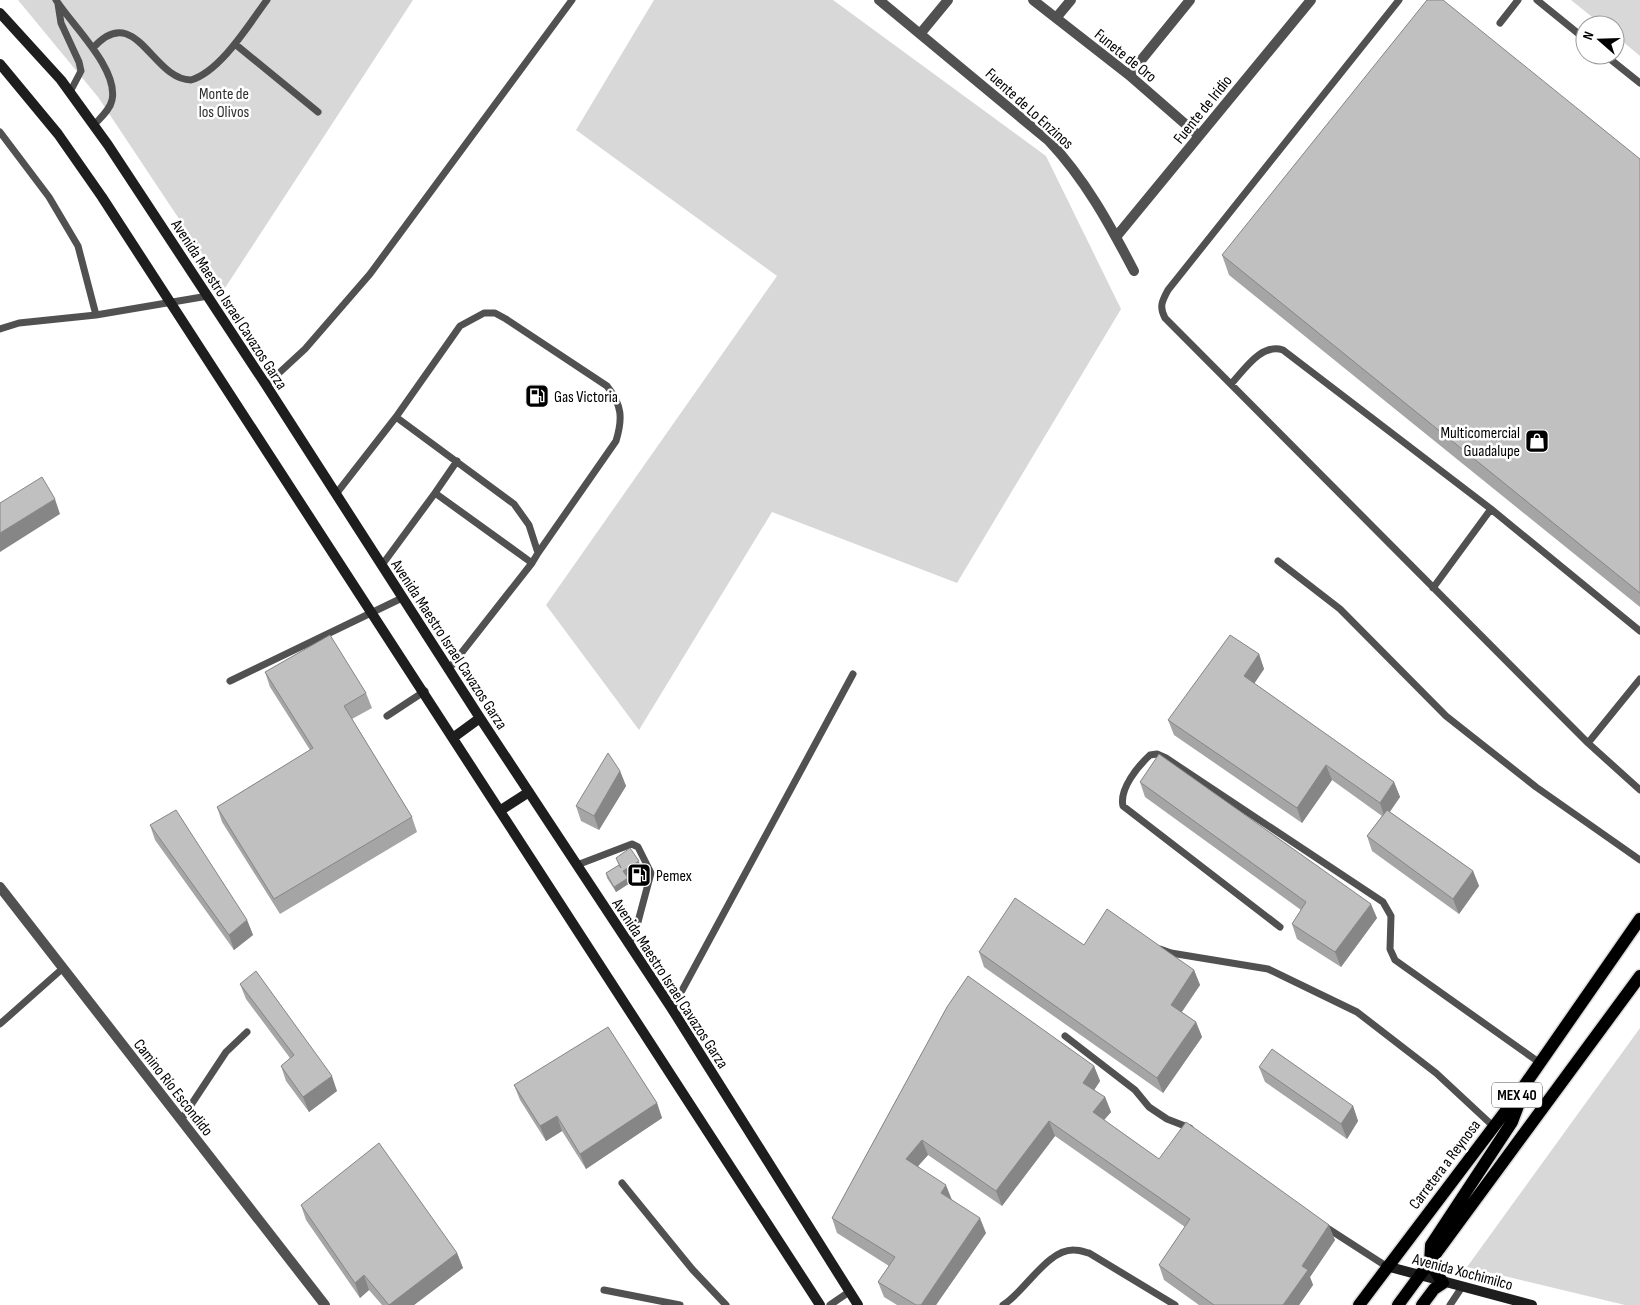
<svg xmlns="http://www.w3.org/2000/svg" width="1640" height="1305" font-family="'Sofia Sans Condensed',sans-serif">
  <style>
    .green { fill: #d8d8d8 }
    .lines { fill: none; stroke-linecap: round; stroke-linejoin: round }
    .primary-casing { stroke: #dbdbdb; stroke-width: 15 }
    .lane { stroke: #515151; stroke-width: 7 }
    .street { stroke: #515151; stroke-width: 10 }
    .secondary { stroke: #1e1e1e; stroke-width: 10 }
    .primary { stroke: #000; stroke-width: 12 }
    .wall { fill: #a5a5a5 }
    .shaded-wall { fill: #868686 }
    .building { fill: #c0c0c0; stroke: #868686 }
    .labels { text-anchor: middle; stroke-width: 5; stroke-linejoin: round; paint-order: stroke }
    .shield { fill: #fff; stroke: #4c4c4c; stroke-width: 1 }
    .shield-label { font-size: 15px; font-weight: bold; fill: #000 }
    .street-label { font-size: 16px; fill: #000; stroke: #fff }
    .park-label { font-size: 16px; fill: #2f2f2f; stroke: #fff }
    .poi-label { font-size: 16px; fill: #000; stroke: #fff; text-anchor: start }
  </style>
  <rect width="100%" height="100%" fill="#fff"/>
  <path class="green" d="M18,0H413L225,288L98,97Z
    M654,0H833L1046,156L1121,309L957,583L772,512L639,730L546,605L777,276L576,130Z
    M1571,0H1640V56L1615,35V25H1602Z
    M1640,1028V1305H1625L1467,1267Z"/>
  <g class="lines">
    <g class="primary-casing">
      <path id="primary" d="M1359,1305L1517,1096L1640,919
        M1398,1305L1640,976
        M1422,1305L1434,1289L1443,1283L1430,1263L1431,1245L1512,1122L1518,1106L1517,1096"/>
    </g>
    <path class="lane" d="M56,0C71,24 119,69 112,100C110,110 101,117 94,125
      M1399,0L1168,290C1162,301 1159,307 1165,318L1588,743L1640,790
      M1537,0L1585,39
      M58,4L61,23L79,62L81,71L70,92
      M1500,23L1518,0
      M235,44L318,112
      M93,48C136,0 152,80 191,80C221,71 249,24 267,0
      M1605,55L1640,83
      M0,132L49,197L78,246L96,315
      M0,329L19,323L96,315L208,296
      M1231,384C1245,369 1261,343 1283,350L1491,509L1640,631
      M266,385L305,349L370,274L572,0
      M396,417L460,326L484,313H495L506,319L607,386C622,405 623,418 616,441L538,553
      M435,493L457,461
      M336,494L396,417L514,504L529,525L538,553L532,563
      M1278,561L1340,609L1446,716L1536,787L1640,860
      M382,565L435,493L532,563L448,670
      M1433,588L1491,509
      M230,681L402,598
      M387,716L425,691
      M1588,743L1640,679
      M577,865L632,844L638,847L651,873L631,948
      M1280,927L1123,806C1119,789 1138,766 1150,755L1157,754L1166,758L1383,902L1391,916L1390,949L1395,960L1540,1063
      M1160,949L1171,953L1268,969L1357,1012L1436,1073L1493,1126
      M672,1009L853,674
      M0,1024L62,969
      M1065,1036L1135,1090L1149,1107L1167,1119L1190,1128
      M181,1120L226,1052L247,1032
      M622,1183L692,1269L726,1305
      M1324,1226L1386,1266
      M604,1290L680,1305
      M830,1305L849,1292
      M1003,1305C1025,1292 1047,1249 1074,1250C1079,1250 1085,1252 1089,1253L1175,1305
      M1450,1305L1462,1287"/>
    <path class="street" d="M879,0L1049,141C1085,179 1110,225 1134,271
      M1033,0L1129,75L1199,136
      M1056,18L1071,0
      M920,34L948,0
      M1129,75L1190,0
      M1116,237L1311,0
      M0,887L325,1305"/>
    <path class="secondary" d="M0,13L61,80L108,145L266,385L480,718L672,1009L858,1305
      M0,64L58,134L102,197L820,1305
      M454,737L480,718
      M501,810L529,792
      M1386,1266L1532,1305"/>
    <use href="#primary" class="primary"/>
  </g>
  <path class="wall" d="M1640,159V607L1229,275L1222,255Z
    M1259,654L1264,669L1254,684L1394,782L1400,797L1390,812L1473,871L1479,886L1459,914L1372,851L1367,836L1382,816L1332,780L1302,823L1174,735L1168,720Z
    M265,672L366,693L372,708L352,719L412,817L417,832L280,914L222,822L217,807L310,750L270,687Z
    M620,771L626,786L599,830L581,821L576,806Z
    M1140,782L1377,918L1341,967L1297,939L1292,924L1301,910L1145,797Z
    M150,825L247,920L253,935L234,950L155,840Z
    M616,858L640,866L626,876L630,883L616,892L607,878L606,873L619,865Z
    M1084,945L1194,970L1200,985L1182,1012L1196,1022L1202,1037L1163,1093L984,967L979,952Z
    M240,984L337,1091L309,1112L286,1081L281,1066L290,1058L246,999Z
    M947,1007L1094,1066L1100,1081L1094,1090L1105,1097L1111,1112L1104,1120L1159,1159L1335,1240L1310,1277L1313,1285L1299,1305H1199L1164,1280L1159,1265L1185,1227L1055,1136L1002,1206L928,1155L918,1166L986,1233L936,1305H897L884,1297L878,1282L889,1266L837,1233L832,1218Z
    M1259,1067L1353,1106L1358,1121L1347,1139L1265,1082Z
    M514,1085L657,1103L662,1118L586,1169L562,1131L546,1141L520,1100Z
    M301,1205L457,1253L463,1268L414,1305H382L369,1290L360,1298L306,1220Z"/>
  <path class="shaded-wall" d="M55,499L60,514L0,552V533Z
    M1259,654L1264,669L1249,691L1244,676Z
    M1326,765L1332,780L1302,823L1297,808Z
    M620,771L626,786L599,830L594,816Z
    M1394,782L1400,797L1385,818L1380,803Z
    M639,861L640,866L625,876L623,871Z
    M1473,871L1479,886L1459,914L1453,899Z
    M628,878L630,883L616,892L614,887Z
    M1371,904L1377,918L1341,967L1335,952Z
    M247,920L253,935L234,950L229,935Z
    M1194,970L1200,985L1176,1020L1171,1005Z
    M1196,1022L1202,1037L1163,1093L1157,1078Z
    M1094,1066L1100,1081L1089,1098L1083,1083Z
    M332,1076L337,1091L309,1112L303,1097Z
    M1105,1097L1111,1112L1098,1127L1093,1112Z
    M657,1103L662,1118L586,1169L580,1154Z
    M1353,1106L1358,1121L1347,1139L1341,1124Z
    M557,1116L562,1131L546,1141L540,1126Z
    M1049,1121L1055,1136L1002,1206L996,1191Z
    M922,1140L928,1155L911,1174L906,1159Z
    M946,1185L952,1200L941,1193Z
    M980,1218L986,1233L936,1305H921Z
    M1329,1225L1335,1240L1310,1277L1313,1285L1299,1305H1283L1302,1266Z
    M457,1253L463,1268L414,1305H389Z
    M364,1275L369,1290L360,1298L355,1283Z"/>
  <path class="building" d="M1427,0H1443L1640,159V593L1222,255Z
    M42,477L55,499L0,533V503Z
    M330,635L366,693L344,706L412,817L274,899L217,807L313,748L265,672Z
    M1230,635L1259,654L1244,676L1394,782L1380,803L1326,765L1297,808L1168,720Z
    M608,753L620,771L594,816L576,806Z
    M1159,754L1371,904L1335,952L1292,924L1306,902L1140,782Z
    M176,810L247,920L229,935L150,825Z
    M1387,810L1473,871L1453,899L1367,836Z
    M630,848L639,861L623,871L628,878L614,887L606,873L619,865L621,868L616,858Z
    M1015,898L1084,945L1107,909L1194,970L1171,1005L1196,1022L1157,1078L979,952Z
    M256,971L332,1076L303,1097L281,1066L294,1055L240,984Z
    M968,976L1094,1066L1083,1083L1105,1097L1093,1112L1159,1159L1186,1122L1329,1225L1302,1266L1308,1270L1283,1305H1214L1159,1265L1190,1219L1049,1121L996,1191L922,1140L906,1159L946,1185L941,1193L980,1218L921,1305H916L878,1282L895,1257L832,1218L947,1007Z
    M608,1027L657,1103L580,1154L557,1116L540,1126L514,1085Z
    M1272,1049L1353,1106L1341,1124L1259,1067Z
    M379,1143L457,1253L389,1305L364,1275L355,1283L301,1205Z"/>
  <defs>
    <g id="fuel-square" transform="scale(1.25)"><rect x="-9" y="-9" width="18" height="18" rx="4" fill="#000" stroke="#fff"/><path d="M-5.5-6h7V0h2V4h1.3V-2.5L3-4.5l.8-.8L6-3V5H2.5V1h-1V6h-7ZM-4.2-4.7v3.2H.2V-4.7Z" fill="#fff"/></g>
    <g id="shop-square" transform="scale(1.25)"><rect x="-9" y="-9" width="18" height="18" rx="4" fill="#000" stroke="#fff"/><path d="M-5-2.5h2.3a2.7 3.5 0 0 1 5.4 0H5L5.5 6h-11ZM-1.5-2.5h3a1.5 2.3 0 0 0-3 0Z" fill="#fff"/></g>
  </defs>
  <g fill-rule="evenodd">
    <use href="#fuel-square" x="537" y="396"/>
    <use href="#shop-square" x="1537" y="441"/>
    <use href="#fuel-square" x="639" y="875"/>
  </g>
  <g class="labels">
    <rect class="shield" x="1492" y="1082.5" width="50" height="25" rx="4"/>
    <g class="shield-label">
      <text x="1517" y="1100">MEX 40</text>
    </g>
    <g class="street-label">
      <text transform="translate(1126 55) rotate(39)" y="6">Funete de Oro</text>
      <text transform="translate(1030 108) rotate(42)" y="6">Fuente de Lo Enzinos</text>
      <text transform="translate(1202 109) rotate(-51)" y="6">Fuente de Iridio</text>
      <text transform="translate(230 304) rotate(57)" y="6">Avenida Maestro Israel Cavazos Garza</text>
      <text transform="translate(450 644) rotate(57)" y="6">Avenida Maestro Israel Cavazos Garza</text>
      <text transform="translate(671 983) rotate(57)" y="6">Avenida Maestro Israel Cavazos Garza</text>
      <text transform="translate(174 1087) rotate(52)" y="6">Camino Río Escondido</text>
      <text transform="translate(1444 1164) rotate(-53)" y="6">Carretera a Reynosa</text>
      <text transform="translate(1463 1271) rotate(15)" y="6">Avenida Xochimilco</text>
    </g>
    <g class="park-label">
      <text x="224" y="99">Monte de<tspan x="224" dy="18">los Olivos</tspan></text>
    </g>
    <g class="poi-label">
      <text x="554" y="402">Gas Victoria</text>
      <text x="1520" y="438" text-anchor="end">Multicomercial<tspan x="1520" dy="18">Guadalupe</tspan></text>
      <text x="656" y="881">Pemex</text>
    </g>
  </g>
  <g transform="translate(1600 40) rotate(290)"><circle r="24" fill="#ffffff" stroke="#999999"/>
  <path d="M0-4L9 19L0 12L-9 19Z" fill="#000000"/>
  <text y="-8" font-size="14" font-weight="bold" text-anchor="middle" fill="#000000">N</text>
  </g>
</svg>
